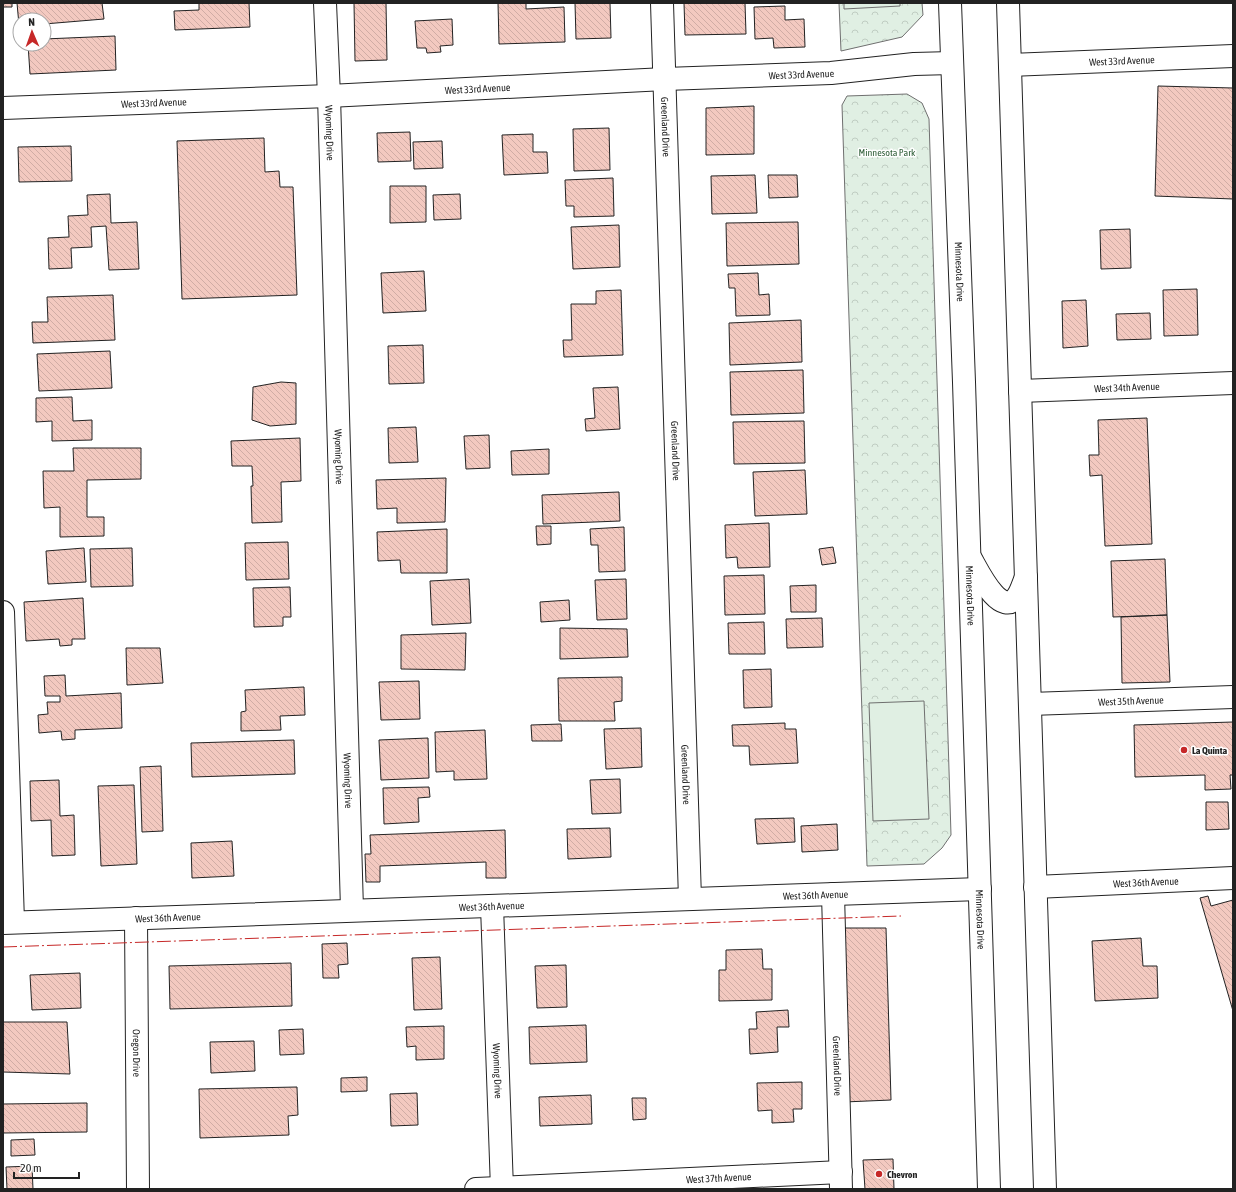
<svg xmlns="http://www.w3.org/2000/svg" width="1236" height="1192" font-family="'Asap Condensed',sans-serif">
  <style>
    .forest { fill: url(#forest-crowns); stroke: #6f6f6f }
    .garden { fill: #e0efe3; stroke: #6f6f6f }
    .building { fill: url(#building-back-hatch); stroke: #222 }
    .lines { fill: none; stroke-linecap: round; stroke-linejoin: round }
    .minor-casing { stroke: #222; stroke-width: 24 }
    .major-casing { stroke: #222; stroke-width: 24 }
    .minor { stroke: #fff; stroke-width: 22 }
    .major { stroke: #fff; stroke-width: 22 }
    .power { stroke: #c62828; stroke-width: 1; stroke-dasharray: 14 3 2 3; stroke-linecap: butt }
    .poi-dot { fill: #c62828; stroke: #fff; stroke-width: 1.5 }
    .labels { text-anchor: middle; stroke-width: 3; stroke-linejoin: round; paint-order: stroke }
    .street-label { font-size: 10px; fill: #222; stroke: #fff }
    .park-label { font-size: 10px; fill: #2f5e38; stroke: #fff }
    .poi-label { font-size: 10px; font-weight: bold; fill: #222; stroke: #fff; text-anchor: start }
  </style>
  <defs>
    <pattern id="forest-crowns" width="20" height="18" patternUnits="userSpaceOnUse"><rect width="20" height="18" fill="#e0efe3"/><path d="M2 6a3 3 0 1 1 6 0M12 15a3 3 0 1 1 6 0" fill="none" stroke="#c0cdc2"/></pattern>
    <pattern id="building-back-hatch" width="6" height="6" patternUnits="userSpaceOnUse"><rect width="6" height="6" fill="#f3c9c0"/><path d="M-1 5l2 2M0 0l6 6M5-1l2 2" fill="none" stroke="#d0aca5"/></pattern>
  </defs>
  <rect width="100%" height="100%" fill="#fff"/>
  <path class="forest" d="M839,3H922L923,15L902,37L841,51Z
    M907,94L922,103L929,119L951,835L942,848L924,864L867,866L842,105L847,96Z"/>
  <path class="garden" d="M844,3H900V6L844,9Z
    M924,701L929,819L873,821L869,703Z"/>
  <path class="building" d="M3,3H12V7H3Z
    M17,3H102L104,19L44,24V20H20V25H19Z
    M199,3H249L250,27L175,30L174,11L199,10Z
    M354,3H386L387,60L355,61Z
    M498,3H526V9L564,7L565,42L499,44Z
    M575,3H610L611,38L576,39Z
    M684,3H745L746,34L685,35Z
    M785,6V20L804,19L805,47L774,48L773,38L755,39L754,7Z
    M452,19L453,45L440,46L441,52L427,53L426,48H417L415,21Z
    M115,36L116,70L30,74L28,44H44V39Z
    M1158,86L1233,88V199L1155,196Z
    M754,106V154L706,155V108Z
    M609,128L610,170L574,171L573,129Z
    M410,132L411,161L378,162L377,133Z
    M533,134V152H547L548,173L504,175L502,135Z
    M264,138L265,172L279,171L280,187H293L297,295L182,299L177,141Z
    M442,141L443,168L414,169L413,142Z
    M71,146L72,181L19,182L18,147Z
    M755,175L757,213L712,214L711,176Z
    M768,175H797L798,197L769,198Z
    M613,178L614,216L574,217V206H566L565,180Z
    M390,186H426V222L390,223Z
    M110,194L111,223L137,222L139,269L109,270L106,226L91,227L92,247L71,248L72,268L49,269L48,238L69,237L68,216L88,215L87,195Z
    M460,194L461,219L434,220L433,195Z
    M798,222L799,264L727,266L726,223Z
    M619,225L620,267L573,269L571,227Z
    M1130,229L1131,268L1101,269L1100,230Z
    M424,271L426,311L383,313L381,273Z
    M758,273L759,295L769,294L770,315L736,316L735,288H729L728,274Z
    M1197,289L1198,335L1164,336L1163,290Z
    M621,290L623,355L564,357L563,340H572L571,304H596V291Z
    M113,295L115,340L33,343L32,322H48L47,297Z
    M1086,300L1088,346L1063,348L1062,301Z
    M1150,313L1151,339L1117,340L1116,314Z
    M801,320L802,362L730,365L729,323Z
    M423,345L424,383L389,384L388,346Z
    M110,351L112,388L39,391L37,354Z
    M803,370L804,413L731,415L730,372Z
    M281,382L296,383V424L270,426L252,420L253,387Z
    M618,387L620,429L586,431L585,419L595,418L593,388Z
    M72,397L73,421L92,420V440L52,441V421L36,422V398Z
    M1147,418L1152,544L1105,546L1102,475L1090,476L1089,455H1099L1098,420Z
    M804,421L805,463L734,464L733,422Z
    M416,427L418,462L389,463L388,428Z
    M489,435L490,468L466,469L464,436Z
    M300,438L301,481L281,482L282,522L252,523L251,486H253L252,466H232L231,441Z
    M73,448H141V479L87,480V517H104V536L60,537V507L44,508L43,471H74Z
    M549,449V474L512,475L511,451Z
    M805,470L807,514L755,516L753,472Z
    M446,478L445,522L397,523V508L377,509L376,480Z
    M619,492L620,521L543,524L542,495Z
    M769,523L770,567L738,568L737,557L726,558L725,525Z
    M536,526H551V544L537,545Z
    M624,527L625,571L599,572L598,545H591L590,529Z
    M447,529V573H401L400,560L378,561L377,532Z
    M288,542L289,579L246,580L245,543Z
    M833,547L836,563L822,565L819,549Z
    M84,548L86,582L48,584L46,551Z
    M132,548L133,586L91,587L90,549Z
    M1165,559L1167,615L1113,617L1111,561Z
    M764,575L765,614L725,615L724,576Z
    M469,579L471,623L432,625L430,581Z
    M626,579L627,619L597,620L595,580Z
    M816,585V612H791L790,586Z
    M290,587L291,617H283V626L254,627L253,588Z
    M83,598L85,639H72V645L60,646L59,639L26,641L24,602Z
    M569,600L570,620L541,622L540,602Z
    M1167,615L1170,682L1122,683L1121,617Z
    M822,618L823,647L787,648L786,619Z
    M764,622L765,654H729L728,623Z
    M560,628L627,629L628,657L560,659Z
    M466,633L465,670L401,669V635Z
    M126,648H160L163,683L127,685Z
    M771,669L772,707L744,708L743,670Z
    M65,675L66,696L121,693L122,728L75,730V739L62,740L61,731L39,733L38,715L48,714L47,702H60V696H45L44,676Z
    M622,677V701L614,702L615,721H559L558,678Z
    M419,681L420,719L381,720L379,682Z
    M304,687L305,715L280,716L281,730L241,731V712L246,711L245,690Z
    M1233,722V775H1230L1231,789L1205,790V775L1135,777L1134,725Z
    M785,723V729H796L798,763L750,765L749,746H733L732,725Z
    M561,724L562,741H532L531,725Z
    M641,728L642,767L606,769L604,729Z
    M485,730L487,779L454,780V771L436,772L435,732Z
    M428,738L429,778L381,780L379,740Z
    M294,740L295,774L192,777L191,743Z
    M161,766L163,831L142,832L140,767Z
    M620,779L621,813L592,814L590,780Z
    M59,780L60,816L74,815L75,855L52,856L51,820L31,821L30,781Z
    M134,785L137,864L101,866L98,786Z
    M429,787L430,797L418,798L419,822L384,824L383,788Z
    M1206,802H1228L1229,829L1206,830Z
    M794,818L795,842L757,844L755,819Z
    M837,824L838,850L802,852L801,826Z
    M610,828L611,857L568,859L567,829Z
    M505,830L506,878H486V862L380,866V882H366L365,854H371L370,835Z
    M232,841L234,876L192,878L191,843Z
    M1208,896L1211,906L1233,900V1011L1200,898Z
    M838,928H886L891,1100L844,1102Z
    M1141,938L1143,966H1157L1158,998L1095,1001L1092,941Z
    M347,943L348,964L338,965L339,978H323L322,944Z
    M762,949L763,969H772V1000L719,1001V970H726V950Z
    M440,957L442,1009L414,1010L412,958Z
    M291,963L292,1006L170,1009L169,966Z
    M566,965L567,1007L537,1008L535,966Z
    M80,973L81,1008L32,1010L30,975Z
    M788,1010L789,1027H777L778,1052L750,1054L749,1029H757L756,1012Z
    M3,1022H67L70,1074L3,1072Z
    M586,1025L587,1062L530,1064L529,1027Z
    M444,1026V1059L416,1060V1046L407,1047L406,1027Z
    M303,1029L304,1054L280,1055L279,1030Z
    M254,1041L255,1071L211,1073L210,1042Z
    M367,1077V1091L341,1092V1078Z
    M802,1082V1109H793L794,1122L772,1123V1110L758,1111L757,1083Z
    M297,1087L298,1115L288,1116L289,1135L200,1138L199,1089Z
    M417,1093L418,1125L391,1126L390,1094Z
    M591,1095L592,1124L540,1126L539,1097Z
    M632,1098H646V1119L633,1120Z
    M87,1103V1132L3,1133V1104Z
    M34,1139L35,1155L11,1156V1140Z
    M893,1159L894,1189H865L863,1160Z
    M32,1166L33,1189H7L6,1167Z"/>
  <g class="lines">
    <g class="minor-casing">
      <g id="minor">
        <path id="s1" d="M325,3L329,96L352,910"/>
        <path id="s2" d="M662,3L690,899"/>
        <path id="s3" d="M1010,65L1233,56"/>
        <path id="s4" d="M3,108L329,96L665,79L831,73L914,64L952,63"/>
        <path id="s5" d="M1020,391L1233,383"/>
        <path d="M3,612L13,922"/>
        <path id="s6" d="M1030,704L1233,697"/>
        <path id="s7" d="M1035,887L1233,878"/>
        <path id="s8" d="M833,894L841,1189"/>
        <path id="s9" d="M492,906L502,1189"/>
        <path id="s10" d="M136,918L138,1189"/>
        <path id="s11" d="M3,923L980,889"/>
        <path id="s12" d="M476,1189L841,1172"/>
      </g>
    </g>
    <g class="major-casing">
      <g id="major">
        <path id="s13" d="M950,3L964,382L989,1189"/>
        <path d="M1008,3L1045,1189"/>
        <path d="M971,559C977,569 1000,619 1017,597C1021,592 1023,584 1026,577"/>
      </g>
    </g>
    <use href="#minor" class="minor"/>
    <use href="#major" class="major"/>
    <path class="power" d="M3,947L901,916"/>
  </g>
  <g class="poi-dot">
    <circle cx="1184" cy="750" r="4"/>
    <circle cx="879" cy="1174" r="4"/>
  </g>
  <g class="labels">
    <g class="street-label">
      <text dy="4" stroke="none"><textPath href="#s3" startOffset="112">West 33rd Avenue</textPath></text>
      <text dy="4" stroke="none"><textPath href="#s4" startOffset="799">West 33rd Avenue</textPath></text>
      <text dy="4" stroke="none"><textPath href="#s4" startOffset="475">West 33rd Avenue</textPath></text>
      <text dy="4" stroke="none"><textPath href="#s4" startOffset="151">West 33rd Avenue</textPath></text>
      <text dy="4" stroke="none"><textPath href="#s2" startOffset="124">Greenland Drive</textPath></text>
      <text dy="4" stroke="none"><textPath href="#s1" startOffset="130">Wyoming Drive</textPath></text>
      <text dy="4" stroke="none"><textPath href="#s13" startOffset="269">Minnesota Drive</textPath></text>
      <text dy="4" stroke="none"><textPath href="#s5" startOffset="107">West 34th Avenue</textPath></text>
      <text dy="4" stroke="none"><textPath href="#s2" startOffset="448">Greenland Drive</textPath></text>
      <text dy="4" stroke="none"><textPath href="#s1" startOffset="454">Wyoming Drive</textPath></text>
      <text dy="4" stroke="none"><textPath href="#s13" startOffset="593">Minnesota Drive</textPath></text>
      <text dy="4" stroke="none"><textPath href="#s6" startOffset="101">West 35th Avenue</textPath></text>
      <text dy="4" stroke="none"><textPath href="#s2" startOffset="772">Greenland Drive</textPath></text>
      <text dy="4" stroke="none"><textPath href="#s1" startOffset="778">Wyoming Drive</textPath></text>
      <text dy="4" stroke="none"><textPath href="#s7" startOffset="111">West 36th Avenue</textPath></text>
      <text dy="4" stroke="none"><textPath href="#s11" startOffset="813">West 36th Avenue</textPath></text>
      <text dy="4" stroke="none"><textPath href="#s11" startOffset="489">West 36th Avenue</textPath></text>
      <text dy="4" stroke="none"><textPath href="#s11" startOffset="165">West 36th Avenue</textPath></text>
      <text dy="4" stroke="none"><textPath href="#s13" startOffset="917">Minnesota Drive</textPath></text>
      <text dy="4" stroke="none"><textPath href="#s10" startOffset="135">Oregon Drive</textPath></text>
      <text dy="4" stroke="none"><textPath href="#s8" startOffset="172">Greenland Drive</textPath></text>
      <text dy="4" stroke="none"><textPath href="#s9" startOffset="165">Wyoming Drive</textPath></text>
      <text dy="4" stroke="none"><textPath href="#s12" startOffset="243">West 37th Avenue</textPath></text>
    </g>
    <g class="park-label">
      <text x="887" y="156">Minnesota Park</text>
    </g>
    <g class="poi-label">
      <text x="1192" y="754">La Quinta</text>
      <text x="887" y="1178">Chevron</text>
    </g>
  </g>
  <rect width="1236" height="1192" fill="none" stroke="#222222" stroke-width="8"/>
  <g transform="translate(32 32) rotate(358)"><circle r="19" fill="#ffffff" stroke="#a7a7a7"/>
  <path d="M0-3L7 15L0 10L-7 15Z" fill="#c62828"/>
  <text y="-6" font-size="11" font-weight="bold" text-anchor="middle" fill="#222222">N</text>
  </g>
  <path d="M14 1172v6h65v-6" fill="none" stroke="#222222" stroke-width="2"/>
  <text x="20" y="1172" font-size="12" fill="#222222" stroke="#ffffff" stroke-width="3" paint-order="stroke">20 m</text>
</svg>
